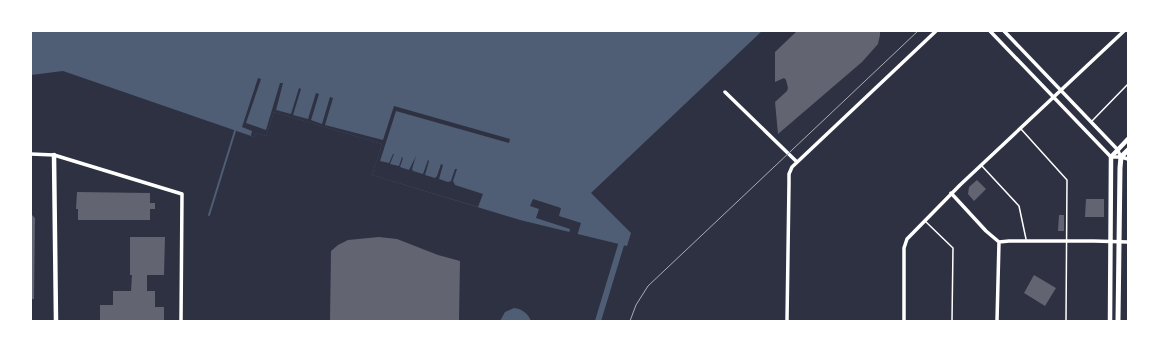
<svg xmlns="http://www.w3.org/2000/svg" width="1159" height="352" font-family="Karla,sans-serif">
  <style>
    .water { fill: #4f5d75 }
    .pier { fill: #2d3142 }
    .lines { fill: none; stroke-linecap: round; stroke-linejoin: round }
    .stream { stroke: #4f5d75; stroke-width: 2 }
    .canal { stroke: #4f5d75; stroke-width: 6 }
    .building { fill: #626471 }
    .service { stroke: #fff; stroke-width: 1.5 }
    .minor { stroke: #fff; stroke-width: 3.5 }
    .tertiary { stroke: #fff; stroke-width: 4.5 }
    .secondary { stroke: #fff; stroke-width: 5 }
    .tram { stroke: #abadb3; stroke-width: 1 }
  </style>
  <rect width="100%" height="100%" fill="#2d3142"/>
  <path class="water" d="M31,31H762L591,193L631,233L627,246L520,220L372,175L382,144L274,112L266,136L256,133L254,137L63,71L31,75Z
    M514,308C522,309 528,313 531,321H500L505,312Z"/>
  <path class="pier" d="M258,78L261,79L246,123L266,130L280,83H283L276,110L291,114L299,88L301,89L293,115L308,119L316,93L319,94L311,120L322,124L330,97L333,98L325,125L383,140L394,106L510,139L509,143L396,111L380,161L389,163L393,154H394L390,164L399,166L402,157L403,158L400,167L409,170L416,156L412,169L413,171L423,174L428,160L429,161L425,175L435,178L437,176L441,164L443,165L439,179L448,182L451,181L455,169H457L453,181L455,185L483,194L478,207L372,175L382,144L274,112L266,136L256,133L254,137L251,136L252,131L242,127Z
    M533,199L561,208L559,216L581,223L577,236L569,234L570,229L536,218L539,209L530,206Z"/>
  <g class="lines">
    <path class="stream" d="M209,215L235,131"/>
    <path class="canal" d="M598,321L621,245"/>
  </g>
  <path class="building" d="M797,31H880V35L878,44L862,62L778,134L775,102L787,91L788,88L786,80L784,78L775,82V52Z
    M977,180L986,189L974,201L968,194L969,187Z
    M77,192L150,193V203H155V209H150V220H78V209H76Z
    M1086,199H1104V217H1085Z
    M31,214L35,218L34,299H31Z
    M1059,215H1064V231H1058Z
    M130,237H165L164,275H147V291H155V307H164V321H100V305H113V291H131L132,275H130Z
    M379,237L397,239L438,255L460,261L459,321H330L331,251L338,245L348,240Z
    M1034,275L1056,288L1045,306L1024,293Z"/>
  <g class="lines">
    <path class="service" d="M1092,121L1128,84
      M1021,129L1067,180L1066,321
      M981,165L1019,206L1026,239
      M925,221L953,248L952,321"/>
    <path class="minor" d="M990,31L1111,157H1121L1128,159
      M1004,31L1117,149L1121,157
      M725,92L797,162
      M31,154L54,155L182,194L181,321
      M951,193L986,231L999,242L997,321
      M999,242L1009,241H1094L1128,242
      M787,321L789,183V174L792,167L936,31
      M904,321V248L907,239L960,185L1124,31"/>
    <path class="tertiary" d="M54,155L56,321
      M1110,321L1111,157L1128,139"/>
    <path class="secondary" d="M1118,321L1120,168L1121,157L1128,150"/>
    <path class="tram" d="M630,321L636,305L648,286L918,31"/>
  </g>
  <rect width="1159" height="352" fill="none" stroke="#ffffff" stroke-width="64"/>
</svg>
